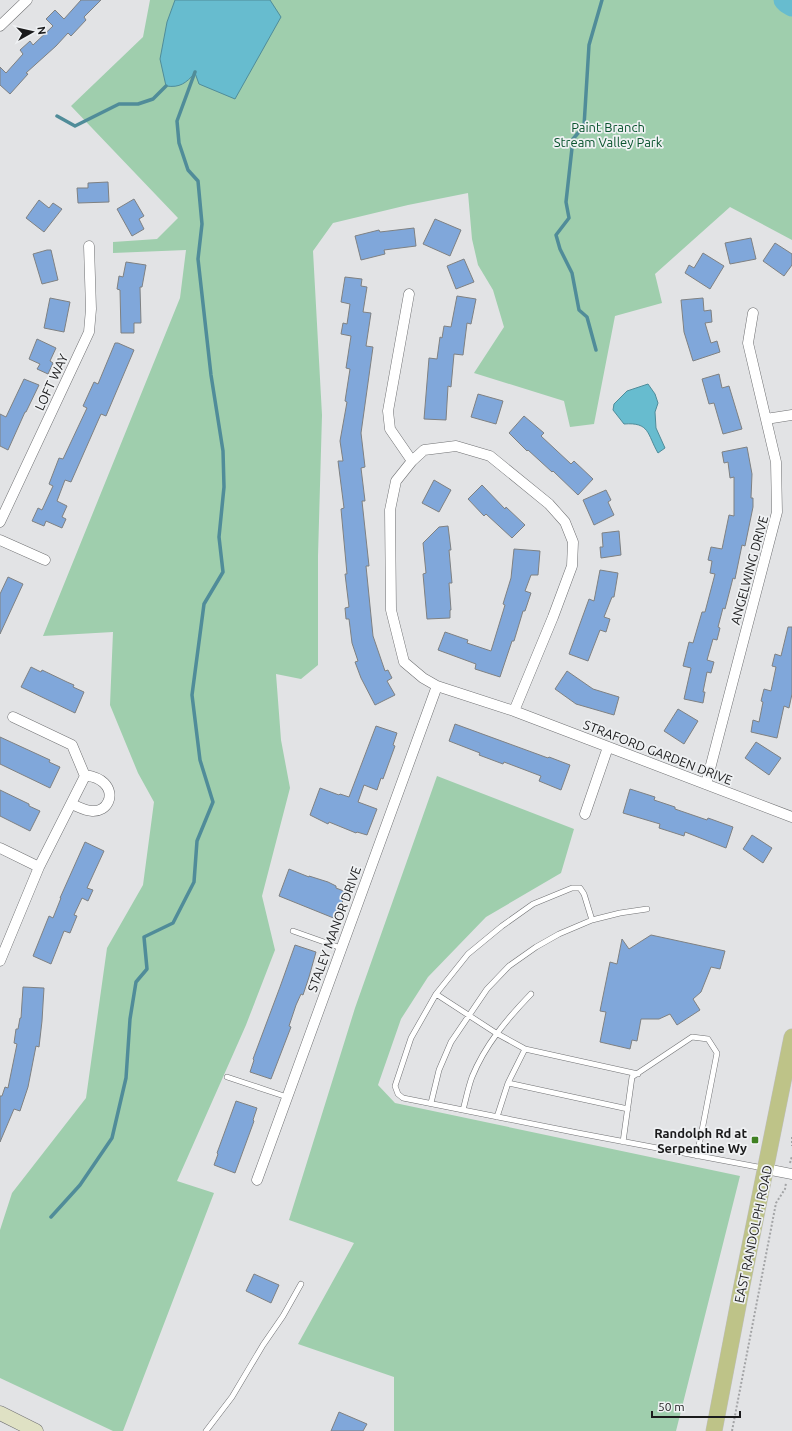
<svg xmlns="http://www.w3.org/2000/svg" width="792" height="1431" font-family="Ubuntu,sans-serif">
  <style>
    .green { fill: #9fcead }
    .water { fill: #67bccf; stroke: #508c99 }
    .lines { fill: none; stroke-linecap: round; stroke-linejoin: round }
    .stream { stroke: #508c99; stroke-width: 3.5 }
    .river { stroke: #67bccf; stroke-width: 21 }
    .building { fill: #80a7da; stroke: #7f8182 }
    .lane-casing { stroke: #707173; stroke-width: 6 }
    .street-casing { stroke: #707173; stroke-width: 11 }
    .secondary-casing { stroke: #707173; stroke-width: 15 }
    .primary-casing { stroke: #bfbfbf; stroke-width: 17 }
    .path { stroke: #a3a4a6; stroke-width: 2; stroke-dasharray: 2 2; stroke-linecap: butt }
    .lane { stroke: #fff; stroke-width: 5 }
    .street { stroke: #fff; stroke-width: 10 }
    .secondary { stroke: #dfe1c4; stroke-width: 14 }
    .primary { stroke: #bec388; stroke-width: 16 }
    .poi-dot { fill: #3f8021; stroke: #eff1f3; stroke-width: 1.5 }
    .labels { text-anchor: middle; stroke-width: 3.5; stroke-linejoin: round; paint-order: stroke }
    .park-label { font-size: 13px; fill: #08532d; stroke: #eff1f3 }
    .street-label { font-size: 13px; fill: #1b1b1c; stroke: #eff1f3 }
    .poi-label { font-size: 13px; font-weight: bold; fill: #1b1b1c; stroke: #eff1f3; text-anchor: end }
  </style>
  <rect width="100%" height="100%" fill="#e2e3e5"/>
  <path class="green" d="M150,0H792V240L730,207L655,274L662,303L615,316L594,424L570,427L564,401L474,373L504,327L493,290L478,265L472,239L468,193L408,205L333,223L313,251L322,415L318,556V665L301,679L276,674L281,740L290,788L262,896L275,950L246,1025L177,1181L214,1193L123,1431H113L0,1378V1230L12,1193L86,1098L107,948L143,885L154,802L138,773L110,705L113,632L43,636L180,298L186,250L113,253V242L157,239L178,218L71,106L143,37Z
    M437,776L574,829L561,873L486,917L428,977L401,1019L378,1085L395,1103L740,1176L676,1431H394V1377L298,1344L354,1243L289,1220L355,1008Z"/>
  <path class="water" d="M175,0H270L281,17L235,99L199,84L195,73C186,83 180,88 166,86L160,59L167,22Z
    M648,384L655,394L658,403L655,412L656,428L665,448L658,453C647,434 650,422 624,424L613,410L614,404L627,391Z"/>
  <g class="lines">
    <path class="stream" d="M57,116L75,126L119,104H138L153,99L166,86
      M596,350L587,317L579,310L572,273L560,249L556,235L569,218L566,202L573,139L584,126L589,45L602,0
      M51,1217L80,1185L112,1138L126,1078L130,1019L136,982L147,969L144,937L173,923L194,882L197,841L213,802L200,760L192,695L204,604L223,572L219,537L224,487L223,451L211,375L198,259L202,224L198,181L188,170L179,143L177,121L195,72"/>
    <path class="river" d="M784,0L787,3L792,6"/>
  </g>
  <path class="building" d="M81,0H101L84,17L86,20L71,36L68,33L56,46L26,73L28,74L10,94L0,85V67L6,73L23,54L20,50L30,41L33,45L53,26L46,19L55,10L64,19Z
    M108,182L109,202L78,203L77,188H88V183Z
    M134,199L144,216L139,219L144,229L132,236L117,209Z
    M39,200L49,208L53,203L62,209L44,232L26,218Z
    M435,219L461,230L450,256L423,244Z
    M414,228L416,246L384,250L385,254L361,260L355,236L379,230L380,232Z
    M751,238L756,259L730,264L725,243Z
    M775,243L792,254V265L784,276L763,261Z
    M47,250H51L58,280L42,284L33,254Z
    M703,253L724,266L710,289L685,273L689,265L694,268Z
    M464,259L474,282L456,289L447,266Z
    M126,262L146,265L142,287H140L141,323H134V333H121L120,290L117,289L119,276L123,277Z
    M345,277L362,279L361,286L367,287L363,312L371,313L366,346L373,347L361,433L365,467L361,468L365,501H362L369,566H366L373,636L385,671L388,670L392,678L387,681L395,695L375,705L361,678L355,662L358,661L352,643L349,619H346L345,608L349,607L345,574H347L341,509L344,508L338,461H343L340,441L347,402L345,401L350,369L346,368L351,336L341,334L343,323L347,324L350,304L341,302Z
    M457,296L476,299L471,324L467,323L463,355L454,354L451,387L448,386L446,420L424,419L429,358L437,359L440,337L442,338L444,326L451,327Z
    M50,298L70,302L64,332L44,328Z
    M703,298L704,311L711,310L712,322L705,323L711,343L717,341L720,352L693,361L684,332L681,300Z
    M37,339L56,348L50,361L53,363L48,374L37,369L40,364L29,359Z
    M115,343H118L134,350L106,416L101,414L71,482L65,480L57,501L67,506L62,517L66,519L62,528L46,521L44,526L32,521L38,508L42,510L53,486L49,484L59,458L63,459L87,408L83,406L94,382L98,384Z
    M719,374L722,388L729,386L742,429L723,434L714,403L709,404L702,379Z
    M24,379L39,385L26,412H25L8,450L0,446V414L6,417Z
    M478,394L503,401L496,424L471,417Z
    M524,416L544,433L541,436L571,464L574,461L593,479L578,495L553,471L552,472L528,450L527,451L509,433Z
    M747,447L752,474L751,498H753V507L745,546L742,545L735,579L733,578L725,609L723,608L718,627L720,628L717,640L713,639L707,660L714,662L711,673L707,672L703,692H705L703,703L684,699L691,668L683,666L689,642L693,643L702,612H705L715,574L710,573L712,561L708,560L711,547L722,549L729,515L734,516V477L730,478L728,462L724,463L722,452Z
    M434,480L451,490L439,512L422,503Z
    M482,485L505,509L506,507L525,525L512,538L486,514L484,516L468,499Z
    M606,490L611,500L608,502L614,515L594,525L583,500Z
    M448,526L451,550H449L452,583H449L451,610H450V618L427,619L423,574L426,573L423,543L439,527Z
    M619,531L621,555L601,558L600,547H603L602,533Z
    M514,549L540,551L538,575H531L525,591L531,593L525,611H523L514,641H512L500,677L475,669L476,664L438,650L445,632L468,640L467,643L491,651L505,605L503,604L511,578Z
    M600,570L618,573L614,597H612L604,617L610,619L606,632L600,630L588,661L569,654L589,599L594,601Z
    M8,577L23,584L0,634V594Z
    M788,627H792V694L789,708L784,706L777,738L751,732L753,720L759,722L763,702L761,701L764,689L771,691L776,667L772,666L775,654L781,656Z
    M31,667L41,672L42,670L67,682L74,685L73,687L84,692L75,713L21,687Z
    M567,671L593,689L619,697L614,715L576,704L555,689Z
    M678,709L698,721L684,744L664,731Z
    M455,724L548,758L549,757L570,765L561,790L539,781L541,776L504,762L503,764L479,755L480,753L449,741Z
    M376,726L397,733L393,745L395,746L383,779L381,778L377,790L364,785L358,802L377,809L367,835L357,832L356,833L329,822L328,824L310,815L320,788L339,795L340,794L349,797Z
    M0,737L50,760L49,762L60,767L50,788L0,764Z
    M756,742L781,758L769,775L745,758Z
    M630,789L655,797L654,800L675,807V809L707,820L708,818L733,827L726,848L685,832L684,836L659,828L660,824L623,813Z
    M0,790L29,804V806L40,811L30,831L0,816Z
    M752,835L772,848L763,863L743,849Z
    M85,842L104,851L87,888L93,890L88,901L82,898L74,915L77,916L70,933L64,931L51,964L33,956L49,916L53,918L61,898H60Z
    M289,869L309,877V876L328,882L336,886V888L346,892L336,919L279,896Z
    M651,935L725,951L720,969L711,967L701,992L693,999L700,1010L677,1025L670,1014L659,1019H641L637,1041L632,1040L630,1049L600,1042L606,1012L600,1011L610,962L617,964L622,939L629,949Z
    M295,945L316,952L309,977L303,995L301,994L296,1005L289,1026L291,1027L271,1079L250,1072L254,1060L253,1059L280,987Z
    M23,987L44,988L42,1021L39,1047L36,1046L28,1087L20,1111L14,1109L0,1142V1096H2L5,1087L8,1088L17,1044L14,1043L16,1029H18L20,1018H21Z
    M236,1101L257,1108L253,1120L254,1121L235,1173L214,1165L218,1154L217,1153Z
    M254,1274L279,1285L271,1303L246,1291Z
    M339,1412L367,1424L363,1431H331Z"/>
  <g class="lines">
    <g class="lane-casing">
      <path id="lane" d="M647,909L620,913L592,920L584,894L580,888H572L533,904L502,926L468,954L436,994L411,1038L395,1086L398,1094L403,1098L578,1133L763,1168
        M293,931L341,948
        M436,994L496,1033L525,1049L638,1074
        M525,1049L508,1083L628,1109
        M227,1077L287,1097
        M431,1103L439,1070L451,1042L487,989L509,966L536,947L559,934L592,920
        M463,1110C466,1099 468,1088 472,1077C485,1045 507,1019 531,994
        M497,1117L508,1083
        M623,1142L632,1077L692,1037L708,1039L717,1053L697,1156
        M206,1431L232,1397L263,1345L283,1316L301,1284"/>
    </g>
    <g class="street-casing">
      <path id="street" d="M0,26L27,0
        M409,294L388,411L390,429L412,461
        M766,419L792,415
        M0,522L89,332L91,309L89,246
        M0,540L45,560
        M514,711L553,617L572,566L573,542L565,522L549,504L490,456L456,446L424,450L412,461L396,481L390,510L391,610L404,662L423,678L437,686L514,711L792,817
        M706,784L777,512L776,462L748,343L753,313
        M71,804C77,806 85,811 92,811C107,812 116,795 104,783C99,778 91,776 85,775
        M585,814L608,747
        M0,848L39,867
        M0,961L39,867L85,776L72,745L13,717
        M766,1169L792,1174
        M257,1180L437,686"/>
    </g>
    <g class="secondary-casing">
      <path id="secondary" d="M0,1413L36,1431"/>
    </g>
    <g class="primary-casing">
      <path id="primary" d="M714,1431L742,1285L792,1037"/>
    </g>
    <path class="path" d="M792,1137V1146
      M790,1163L792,1156
      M732,1431L776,1203L785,1189L786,1183"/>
    <use href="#lane" class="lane"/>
    <use href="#street" class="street"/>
    <use href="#secondary" class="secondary"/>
    <use href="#primary" class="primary"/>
  </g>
  <rect class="poi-dot" x="751" y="1136" width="8" height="8" rx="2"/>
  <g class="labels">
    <g class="park-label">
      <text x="608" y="132">Paint Branch<tspan x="608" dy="15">Stream Valley Park</tspan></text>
    </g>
    <g class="street-label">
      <text transform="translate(51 382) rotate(-65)" y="5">LOFT WAY</text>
      <text transform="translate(749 570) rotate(-75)" y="5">ANGELWING DRIVE</text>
      <text transform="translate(658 752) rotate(21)" y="5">STRAFORD GARDEN DRIVE</text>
      <text transform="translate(334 929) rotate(-70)" y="5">STALEY MANOR DRIVE</text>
      <text transform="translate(753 1234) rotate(-78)" y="5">EAST RANDOLPH ROAD</text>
    </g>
    <g class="poi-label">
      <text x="747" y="1138">Randolph Rd at<tspan x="747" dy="15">Serpentine Wy</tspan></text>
    </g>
  </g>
  <g transform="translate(32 32) rotate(82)" stroke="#eff1f3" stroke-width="3" paint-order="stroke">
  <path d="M0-3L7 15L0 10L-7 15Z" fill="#1b1b1c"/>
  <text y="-6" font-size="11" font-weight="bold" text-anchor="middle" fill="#1b1b1c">N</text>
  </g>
  <path d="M652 1411v6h88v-6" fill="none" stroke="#1b1b1c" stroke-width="2"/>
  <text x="658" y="1411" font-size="12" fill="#1b1b1c" stroke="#eff1f3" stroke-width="3" paint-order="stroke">50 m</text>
</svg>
